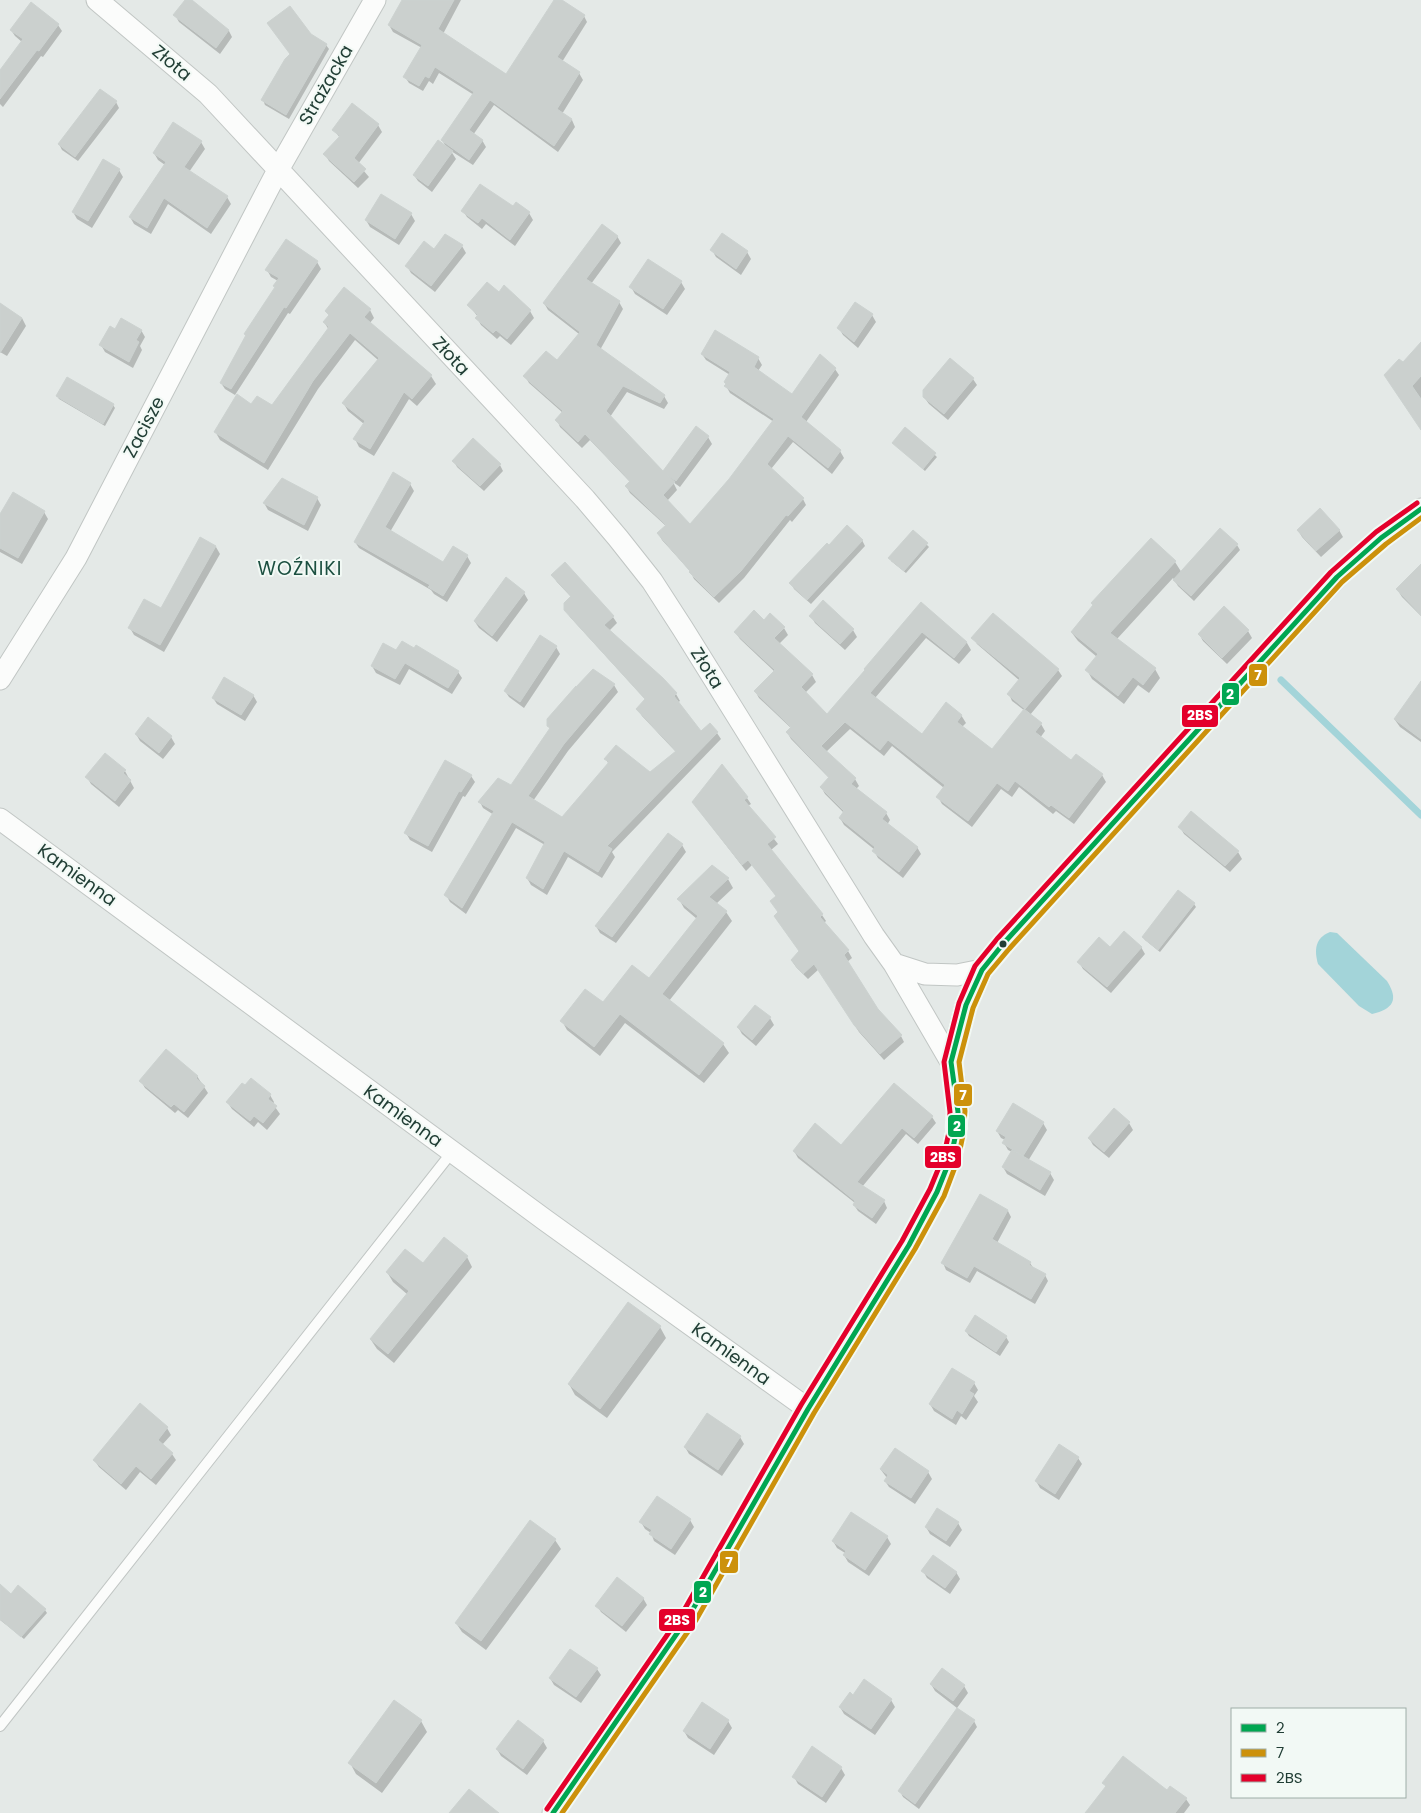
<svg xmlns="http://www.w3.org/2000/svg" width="1421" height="1813" font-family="Poppins,sans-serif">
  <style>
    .water { fill: #a3d4d9 }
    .shadow { fill: #0003 }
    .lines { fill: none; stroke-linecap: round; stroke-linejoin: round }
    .stream { stroke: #a3d4d9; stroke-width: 7 }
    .building { fill: #cbd0ce; stroke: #ccd2d0 }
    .lane-casing { stroke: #c1c6c4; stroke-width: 12 }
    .street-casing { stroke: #c1c6c4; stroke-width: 23 }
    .lane { stroke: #fbfcfb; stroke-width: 10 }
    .street { stroke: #fbfcfb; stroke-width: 21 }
    .bus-1-casing { stroke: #f2f9f5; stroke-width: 9 }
    .bus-2-casing { stroke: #f2f9f5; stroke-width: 9 }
    .bus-3-casing { stroke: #f2f9f5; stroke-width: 9 }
    .bus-1 { stroke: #00a651; stroke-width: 5 }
    .bus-2 { stroke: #cc910b; stroke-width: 5 }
    .bus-3 { stroke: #e4002b; stroke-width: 5 }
    .bus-dot { fill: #213e35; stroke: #f2f9f5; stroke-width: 2 }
    .labels { text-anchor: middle; stroke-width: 4; stroke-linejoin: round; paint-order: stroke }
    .street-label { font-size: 18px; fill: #213e35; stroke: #f2f9f5 }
    .neighbourhood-label { font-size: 19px; letter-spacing: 1px; fill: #1c5041; stroke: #f2f9f5 }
    .line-badge { stroke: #f2f9f5; stroke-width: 2 }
    .badge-label { font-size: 14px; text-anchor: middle; font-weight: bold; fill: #fff }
  </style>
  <rect width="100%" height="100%" fill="#e4e9e7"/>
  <path class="water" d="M1330,932L1337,933L1387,981C1399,1000 1393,1009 1372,1014L1359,1006L1318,964C1314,950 1315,938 1330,932Z"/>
  <path class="shadow" d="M186,0H190L229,31L232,37L220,54L179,22L175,15Z
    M416,0H461L443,34L507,75L555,0H560L584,16L587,22L562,62L579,73L583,80L562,114L572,120L575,127L558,152L494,105L473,135L482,140L486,147L473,165L451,151L456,159L432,192L418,181L414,175L447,148L442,140L474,95L439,73L433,84L429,81L423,91L409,83L405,77L422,48L393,32L389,25Z
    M58,25L62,31L43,57L41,56L3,107L0,104V72L22,42L15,36L11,30Z
    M310,35L326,45L329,49L289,119L265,105L263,100Z
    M116,102L119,108L78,161L62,150L59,144Z
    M352,105L378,125L382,132L358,164L369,177L358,188L329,161L325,154L340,138L334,130Z
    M201,142L205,149L189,172L227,197L231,204L211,234L168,204L151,234L134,224L130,217L165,165L158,160L154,153Z
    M119,170L123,177L92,228L77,219L73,212Z
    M463,211L529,213L533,220L515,246L486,224L482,229L467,217Z
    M411,214L415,221L399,245L370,227L366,220Z
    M722,235L747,252L751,259L741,275L716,257L712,250Z
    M617,236L621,243L591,284L619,302L623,309L600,350L664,396L668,403L664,409L627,392L610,417L663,472L696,428L708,437L712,444L680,487L673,482L677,490L667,501L690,526L729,480L774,422L730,393L726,386L730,375L706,360L702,354L716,332L758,358L762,365L758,371L792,396L835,369L839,375L806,422L840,451L844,458L832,474L793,442L771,469L803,499L806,505L792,522L790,520L744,578L719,603L694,579L690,571L662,540L658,533L666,526L630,493L626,486L630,482L590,440L582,448L560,427L557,420L563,413L529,383L525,376L557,362L579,334L548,310L544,303Z
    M462,246L466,253L435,292L411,273L407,266L434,251Z
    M317,262L321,269L290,314L288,313L235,395L225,389L221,383L246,336L245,334L276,288L278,281L271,277L267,270Z
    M681,282L685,289L667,315L635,294L631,287Z
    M499,294L530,311L534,318L511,345L500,336L497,339L481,325L477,318L478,317L469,305Z
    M856,304L872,315L876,322L858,348L843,335L839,328Z
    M0,305L22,318L26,326L7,356L0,352Z
    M370,310L374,318L369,324L431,376L436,384L417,406L409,399L374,456L359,447L355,439L364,424L348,411L344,404L378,360L355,340L318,389L268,470L220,440L216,433L251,405L273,407L329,330L324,322L329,316L326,311Z
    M116,330H141L145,337L140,346L142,350L133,368L105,352L101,345Z
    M1421,344V429L1403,364Z
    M67,379L113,405L115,408L105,426L59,399L57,396Z
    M973,379L977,385L948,420L929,404L924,397Z
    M906,428L937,457L925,471L894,443Z
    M454,461L500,465L503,471L484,491L457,467Z
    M283,480L317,498L321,505L308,531L268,510L264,503Z
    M410,484L414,491L390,532L444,564L467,556L471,563L447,602L434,594L431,590L359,548L355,542Z
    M13,494L44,512L48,519L22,564L0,552V517Z
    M1298,530H1339L1343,537L1321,557L1302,537Z
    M913,531L929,547L906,573L891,561Z
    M201,539L216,547L220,554L164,652L134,635L130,628L161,610Z
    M862,540L865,546L811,604L794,589L791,583Z
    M1151,540L1175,562L1182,573L1237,545L1240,550L1194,601L1178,586L1173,578L1117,639L1155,669L1160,678L1149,693L1138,685L1124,704L1092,679L1087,670L1097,657L1078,641L1072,633Z
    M565,564L613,617L617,623L609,631L676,694L680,701L677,703L700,732L717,733L721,739L612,852L615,857L602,878L568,857L547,895L531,885L527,878L545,845L516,828L466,914L450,902L446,895L494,815L483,808L480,802L511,787L550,729L549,726L593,671L614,685L618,692L568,751L533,801L562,819L609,765L606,759L650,774L676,752L642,716L638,709L646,700L570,617L566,609L572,598L557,582L553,576Z
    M1421,565V616L1402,597L1397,589Z
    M524,593L528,600L497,642L479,628L475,622Z
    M823,602L853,630L857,637L845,650L815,623L811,616Z
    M921,604L967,643L971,650L959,664L926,638L875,698L922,736L961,715L966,723L962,727L992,750L1025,711L1012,701L1009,694L1020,681L977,644L973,638L1058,670L1062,676L1030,715L1041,724L1045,731L1040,738L1071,762L1102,775L1106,782L1074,824L1056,811L1053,814L1019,787L1012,797L1001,789L972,827L942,804L938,797L944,788L892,746L884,756L850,729L826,752L855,779L859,786L856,789L886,813L890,820L887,825L917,847L921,854L903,878L878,858L874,851L875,850L844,825L840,818L844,813L825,794L821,787L830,779L791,739L787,732L791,728L759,698L755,691L775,672L740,639L735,632L764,622L784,628L788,635L779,644L812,675L816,682L805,693L827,716Z
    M1248,631L1252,638L1227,664L1203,641L1199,634Z
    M556,647L560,654L524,708L509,697L505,691Z
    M415,650L458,672L462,678L452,694L409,669L400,685L376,673L372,666L397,651Z
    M1421,683V742L1400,727L1395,720Z
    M253,695L257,702L245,721L217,704L213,698Z
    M136,734L171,737L175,744L163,759L140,741Z
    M125,771L134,788L119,807L91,784L87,777Z
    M471,776L475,782L465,797L463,796L432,852L410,840L406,833Z
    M747,798L751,804L748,806L778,844L771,850L822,915L826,921L824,923L848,951L852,958L847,962L877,1010L901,1036L904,1042L884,1060L859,1032L819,969L808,979L796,967L792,961L800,951L775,917L779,913L777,897L752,865L746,871L698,809Z
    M1180,827L1238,852L1242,859L1230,872L1184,834Z
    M668,835L682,845L686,852L616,943L600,933L596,926Z
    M728,879L733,888L716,904L726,912L732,921L669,1001L723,1044L729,1053L704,1083L625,1023L600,1056L567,1030L562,1021L603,1004L649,980L697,919L684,908L679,899Z
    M1194,904L1196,907L1160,952L1145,940L1143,937Z
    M1141,947L1145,954L1111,993L1083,969L1079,962L1110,949Z
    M770,1018L774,1025L756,1046L742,1034L738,1027Z
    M197,1076L208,1093L188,1118L178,1110L175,1113L145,1088L141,1081Z
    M251,1080L270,1095L274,1102L273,1104L280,1114L267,1130L258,1122L254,1127L232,1109L228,1103Z
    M1114,1110L1129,1123L1133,1130L1109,1158L1093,1145L1089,1138Z
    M932,1117L936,1123L918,1144L906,1134L862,1187L884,1201L887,1208L876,1224L858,1211L854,1205L855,1203L798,1158L794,1151L842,1147Z
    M1043,1123L1047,1130L1028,1161L1050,1173L1054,1180L1045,1196L1007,1174L1003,1167L1012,1152L1008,1150L1004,1143L1005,1140L1001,1138L997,1131Z
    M980,1196L1008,1211L1011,1217L997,1243L1030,1263L1034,1269L1045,1275L1048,1281L1035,1304L977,1271L970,1283L946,1270L943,1263Z
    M467,1257L472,1267L394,1363L377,1349L371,1340L408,1295L393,1282L387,1272Z
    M628,1304L660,1327L666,1338L607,1418L575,1395L569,1384Z
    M966,1331L1006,1337L1009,1342L1000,1356L969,1336Z
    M974,1383L978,1390L974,1396L978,1402L966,1420L961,1416L956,1425L934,1411L930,1404Z
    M167,1428L171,1435L162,1445L172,1454L176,1460L156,1485L140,1472L126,1490L99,1467L95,1461Z
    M740,1437L744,1444L722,1476L689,1454L685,1447Z
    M1078,1458L1082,1464L1059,1500L1040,1488L1036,1481Z
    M881,1470L928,1472L932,1479L915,1504L889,1487L885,1481L887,1478Z
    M852,1513L887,1537L891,1544L869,1576L848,1562L844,1555L845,1553L837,1548L833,1541Z
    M690,1520L694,1527L675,1555L654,1541L651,1533L645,1529L641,1522Z
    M531,1522L555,1540L561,1549L486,1650L462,1632L456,1623Z
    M958,1523L962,1530L950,1547L930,1534L926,1527Z
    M923,1571L956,1572L960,1579L950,1594L927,1578Z
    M12,1595L45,1610L47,1613L24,1639L0,1620V1600Z
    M643,1598L647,1605L626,1632L601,1612L597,1606Z
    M597,1669L601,1675L581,1703L554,1685L550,1678Z
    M942,1670L964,1686L968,1693L957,1708L935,1691L931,1684Z
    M853,1697L891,1700L895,1707L875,1735L844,1714L840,1707Z
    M421,1721L427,1732L382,1793L356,1774L350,1763Z
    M728,1721L732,1728L714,1755L688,1738L684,1731Z
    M974,1721L977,1727L919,1809L903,1797L900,1791Z
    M543,1741L547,1748L527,1775L501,1756L497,1749Z
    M813,1748L841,1768L845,1775L826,1803L798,1784L794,1777Z
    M1104,1783L1168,1791L1186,1799L1190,1805L1184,1813H1087L1106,1787Z"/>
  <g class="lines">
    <path class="stream" d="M1281,680L1421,815"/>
  </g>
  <path class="building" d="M185,0H192L229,30L216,48L173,15Z
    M402,0H454L438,29L506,74L554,0H562L585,15L557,57L580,72L557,109L572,119L554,146L490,100L469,130L483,140L469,160L441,140L474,92L435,67L429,78L425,76L419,86L403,77L422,45L388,25Z
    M31,2L59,24L39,51L37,50L0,99V70L23,39L10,30Z
    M290,6L311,34L327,44L286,115L261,100L285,59L290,54L267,23Z
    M100,89L117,101L75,157L58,144Z
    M352,103L379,124L354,158L366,169L354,182L323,154L340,136L332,130Z
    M173,122L202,141L184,167L228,196L207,228L164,198L147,228L129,217L166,162L153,153Z
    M438,140L453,151L428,186L413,175Z
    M103,159L120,169L88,221L72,212Z
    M480,184L513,206L516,202L530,212L510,240L482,218L478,223L461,211Z
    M381,194L412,213L395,239L365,220Z
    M602,224L618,236L586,279L620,301L596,345L665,395L660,403L623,386L606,411L663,471L696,426L709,436L676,481L667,475L675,482L663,495L690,524L729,479L774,419L724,386L726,384L724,382L730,372L701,354L715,330L759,357L754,367L792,394L820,354L836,368L801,417L841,450L828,468L788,436L767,464L804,498L788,516L786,515L741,571L714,597L689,572L690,571L657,533L666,525L625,486L630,481L585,434L578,442L555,420L563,411L523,376L546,351L557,360L580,332L543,303Z
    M722,233L748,251L736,269L710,250Z
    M445,234L463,245L431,286L405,266L424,241L434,249Z
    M286,239L318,261L286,308L284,307L231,389L220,383L246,335L244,334L275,287L273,286L279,278L265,270Z
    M648,259L682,281L663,309L629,287Z
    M487,282L499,292L504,285L531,310L507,339L496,330L493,333L475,318L478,315L467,305Z
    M344,287L371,309L364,317L432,375L412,399L404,392L370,449L353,439L365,421L342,403L379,358L350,333L313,381L264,463L214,432L237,394L251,404L257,396L272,405L329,327L323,322L329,315L325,311Z
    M855,302L873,314L854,342L837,328Z
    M0,303L22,318L0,353Z
    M121,318L142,330L136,340L139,342L129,362L99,345L110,326L115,329Z
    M1421,342V376L1412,386L1421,399V430L1384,375L1399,359L1403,362Z
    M950,358L974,378L944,414L923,397V390Z
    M67,377L114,404L103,424L56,396Z
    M905,427L936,453L923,469L892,443Z
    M473,438L501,464L480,486L452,461Z
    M393,472L411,483L385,527L443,562L453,546L468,555L443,596L428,587L430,585L354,542Z
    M282,478L318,497L304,525L263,503Z
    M13,492L45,511L18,558L0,548V514Z
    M1320,508L1340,530L1316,551L1297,530Z
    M847,525L863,540L807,600L789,583L827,543L829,545Z
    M1220,528L1238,544L1191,596L1173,580Z
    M913,530L928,543L904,571L888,558Z
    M200,537L216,546L160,645L128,628L144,599L161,608Z
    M1151,538L1176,561L1110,633L1156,668L1143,685L1133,677L1118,696L1085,670L1098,654L1071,632L1093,605L1091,603Z
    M565,562L614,616L604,625L663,678L677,693L674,696L701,731L710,723L718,732L607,846L612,849L598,872L564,851L543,889L526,878L545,842L512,822L462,908L444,895L494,811L478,802L498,778L511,785L550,728L547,726V719L576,686V687L593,669L615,684L564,744L528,796L562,817L609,762L604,759L616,745L650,772L676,751L636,709L645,699L564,610V603L571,596L551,575Z
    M1421,564V615L1396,589Z
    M506,577L525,592L492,636L474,621Z
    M823,600L854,629L840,644L809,616Z
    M921,602L967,642L954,658L922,632L870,693L922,734L946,702L962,715L957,722L992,749L1024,709L1042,723L1035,732L1071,760L1076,754L1103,774L1069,818L1051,805L1049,807L1015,781L1008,791L997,783L968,821L936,797L945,785L888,740L880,750L845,722L821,746L856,778L851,784L887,812L882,819L918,847L899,872L872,851L875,847L839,818L844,811L820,787L829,777L786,732L791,727L754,691L775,670L734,632L754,610L764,620L770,613L785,627L774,638L813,674L801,687L827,714L865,670L864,669Z
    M1224,606L1249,630L1222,658L1198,634Z
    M993,613L1059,669L1025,709L1007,694L1020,678L971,638Z
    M540,635L557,646L520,702L504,691Z
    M402,641L414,648L416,645L459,671L448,688L405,663L395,679L371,666L383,643L396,650Z
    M224,677L254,695L241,715L212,698Z
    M1421,681V739L1394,719Z
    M148,717L172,736L159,753L135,734Z
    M105,753L126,770L123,773L131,780L115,801L85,777Z
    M445,760L472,775L461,792L459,791L428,846L404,833Z
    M722,764L748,797L744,800L776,837L767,844L823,914L820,917L849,950L844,955L878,1009L902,1035L880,1054L854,1025L814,964L803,974L791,960L799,951L774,916L778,912L770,901L776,896L748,860L742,865L692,802Z
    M1191,811L1239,851L1225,866L1178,827Z
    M668,833L683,844L612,937L595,926Z
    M712,865L729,878L709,897L727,911L662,994L724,1043L699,1075L620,1014L594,1047L560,1021L585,989L603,1002L632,965L649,978L698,916L677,899Z
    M1178,890L1195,903L1158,950L1142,937Z
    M1124,931L1142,947L1107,987L1077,962L1099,937L1110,947Z
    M755,1005L771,1017L752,1040L737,1027Z
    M166,1049L198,1076L196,1078L205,1086L184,1112L174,1104L171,1107L139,1081Z
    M251,1078L271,1094L268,1099L277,1106L263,1123L254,1116L250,1121L226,1102L242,1083L245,1085Z
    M894,1083L933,1116L914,1138L902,1128L857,1182L885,1200L872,1218L853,1205L855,1201L793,1151L815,1123L841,1145Z
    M1013,1103L1044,1122L1023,1156L1002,1143L1006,1137L996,1131Z
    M1114,1108L1130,1122L1104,1152L1088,1138Z
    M1012,1150L1051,1172L1040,1190L1002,1167Z
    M980,1194L1008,1210L992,1239L1031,1262L1029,1265L1046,1274L1031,1299L974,1266L967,1278L941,1263Z
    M444,1237L468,1256L388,1354L370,1339L409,1291L386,1272L405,1249L423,1263Z
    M628,1302L661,1326L600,1409L568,1384Z
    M975,1315L1007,1336L996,1352L965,1331Z
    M952,1368L975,1382L969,1391L974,1394L962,1414L957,1410L952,1419L929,1404Z
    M140,1403L168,1427L158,1440L173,1453L151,1479L136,1466L121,1484L93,1460Z
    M707,1413L741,1436L718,1470L684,1447Z
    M1059,1444L1079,1457L1055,1494L1035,1481Z
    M895,1448L929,1471L911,1498L884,1481L888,1475L880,1469Z
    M657,1496L691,1519L671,1549L649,1534L652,1530L639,1522Z
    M937,1508L959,1522L946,1541L925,1527Z
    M851,1512L888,1536L865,1570L843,1555L846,1551L832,1541Z
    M530,1520L556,1539L481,1641L455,1623Z
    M933,1555L957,1572L945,1588L921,1571Z
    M617,1577L644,1598L622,1626L595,1606Z
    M0,1584L11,1594L18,1585L46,1609L21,1637L0,1619Z
    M570,1649L598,1668L576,1697L549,1678Z
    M942,1668L965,1685L953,1701L930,1684Z
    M864,1679L892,1699L871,1729L839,1707L850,1692L853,1695Z
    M394,1700L422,1720L376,1783L348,1763Z
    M702,1702L729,1720L710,1749L683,1731Z
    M957,1708L975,1720L915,1804L898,1791Z
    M518,1720L544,1740L523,1769L496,1749Z
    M812,1746L842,1767L822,1797L792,1777Z
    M1123,1756L1167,1790L1170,1786L1187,1798L1175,1813H1085L1106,1786L1102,1783Z
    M469,1789L499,1813H449Z"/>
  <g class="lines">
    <g class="lane-casing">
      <path id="lane" d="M0,1726L452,1152"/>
    </g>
    <g class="street-casing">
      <path id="street" d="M97,0L208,94L585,499L618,538L652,581L683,629L874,936L894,964L951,1062L956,1090L958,1112L956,1133L951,1157L937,1192L909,1245L808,1409L689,1616L553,1813
        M0,679L76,558L278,170L375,0
        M0,819L545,1220L808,1409
        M894,964L925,974L957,975L982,970
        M951,1062L966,1005L982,970L1003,944L1337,577L1381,538L1421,509"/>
    </g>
    <use href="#lane" class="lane"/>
    <use href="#street" class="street"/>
    <g class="bus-1-casing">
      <path id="bus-1" d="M553,1813L689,1616L808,1409L909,1245L937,1192L951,1157L956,1133L958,1112L951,1062L966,1005L982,970L1003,944L1337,577L1381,538L1421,509"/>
    </g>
    <g class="bus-2-casing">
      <path id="bus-2" d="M562,1813L696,1620L814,1413L915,1249L944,1196L958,1159L963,1135L965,1111L959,1062L973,1008L988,974L1009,949L1342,582L1386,544L1421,518"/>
    </g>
    <g class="bus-3-casing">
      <path id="bus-3" d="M547,1809L683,1612L801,1405L902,1241L930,1189L944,1155L949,1132L950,1112L944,1062L959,1003L975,966L997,939L1331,572L1376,532L1417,503"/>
    </g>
    <use href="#bus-1" class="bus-1"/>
    <use href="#bus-2" class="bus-2"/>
    <use href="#bus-3" class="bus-3"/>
  </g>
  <circle class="bus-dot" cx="1003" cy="944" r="4.5"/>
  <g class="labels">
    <g class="street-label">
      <text transform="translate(172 63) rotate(40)" y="6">Złota</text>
      <text transform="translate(326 85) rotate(-60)" y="6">Strażacka</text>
      <text transform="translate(451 356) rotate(47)" y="6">Złota</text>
      <text transform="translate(144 427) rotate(-62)" y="6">Zacisze</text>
      <text transform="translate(707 668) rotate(58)" y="6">Złota</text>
      <text transform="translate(77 875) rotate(36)" y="6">Kamienna</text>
      <text transform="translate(403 1116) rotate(36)" y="6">Kamienna</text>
      <text transform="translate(731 1354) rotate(36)" y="6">Kamienna</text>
    </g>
    <g class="neighbourhood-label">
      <text x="300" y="575">WOŹNIKI</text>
    </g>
  </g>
  <g class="line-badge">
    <rect x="1248" y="663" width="20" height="24" rx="5" fill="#cc910b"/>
    <rect x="1221" y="682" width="19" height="24" rx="5" fill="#00a651"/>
    <rect x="1181" y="704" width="38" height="24" rx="5" fill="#e4002b"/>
    <rect x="953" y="1083" width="20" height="24" rx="5" fill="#cc910b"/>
    <rect x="947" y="1114" width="19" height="24" rx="5" fill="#00a651"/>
    <rect x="924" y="1145" width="38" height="24" rx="5" fill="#e4002b"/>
    <rect x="719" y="1550" width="20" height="24" rx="5" fill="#cc910b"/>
    <rect x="693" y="1580" width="19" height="24" rx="5" fill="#00a651"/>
    <rect x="658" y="1608" width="38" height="24" rx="5" fill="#e4002b"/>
  </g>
  <g class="badge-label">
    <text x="1258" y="680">7</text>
    <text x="1230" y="699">2</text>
    <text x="1200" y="720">2BS</text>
    <text x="963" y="1100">7</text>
    <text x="957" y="1131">2</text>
    <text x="943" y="1162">2BS</text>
    <text x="729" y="1567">7</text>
    <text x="703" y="1597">2</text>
    <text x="677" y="1625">2BS</text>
  </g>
  <rect x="1231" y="1708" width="175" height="90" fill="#f2f9f5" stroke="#9eaea8"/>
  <rect x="1241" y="1724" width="25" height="8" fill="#00a651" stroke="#9eaea8"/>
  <text x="1276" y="1733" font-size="15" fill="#213e35">2</text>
  <rect x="1241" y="1749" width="25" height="8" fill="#cc910b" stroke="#9eaea8"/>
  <text x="1276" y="1758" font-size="15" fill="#213e35">7</text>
  <rect x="1241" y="1774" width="25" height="8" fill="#e4002b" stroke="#9eaea8"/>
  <text x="1276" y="1783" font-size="15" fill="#213e35">2BS</text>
</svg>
